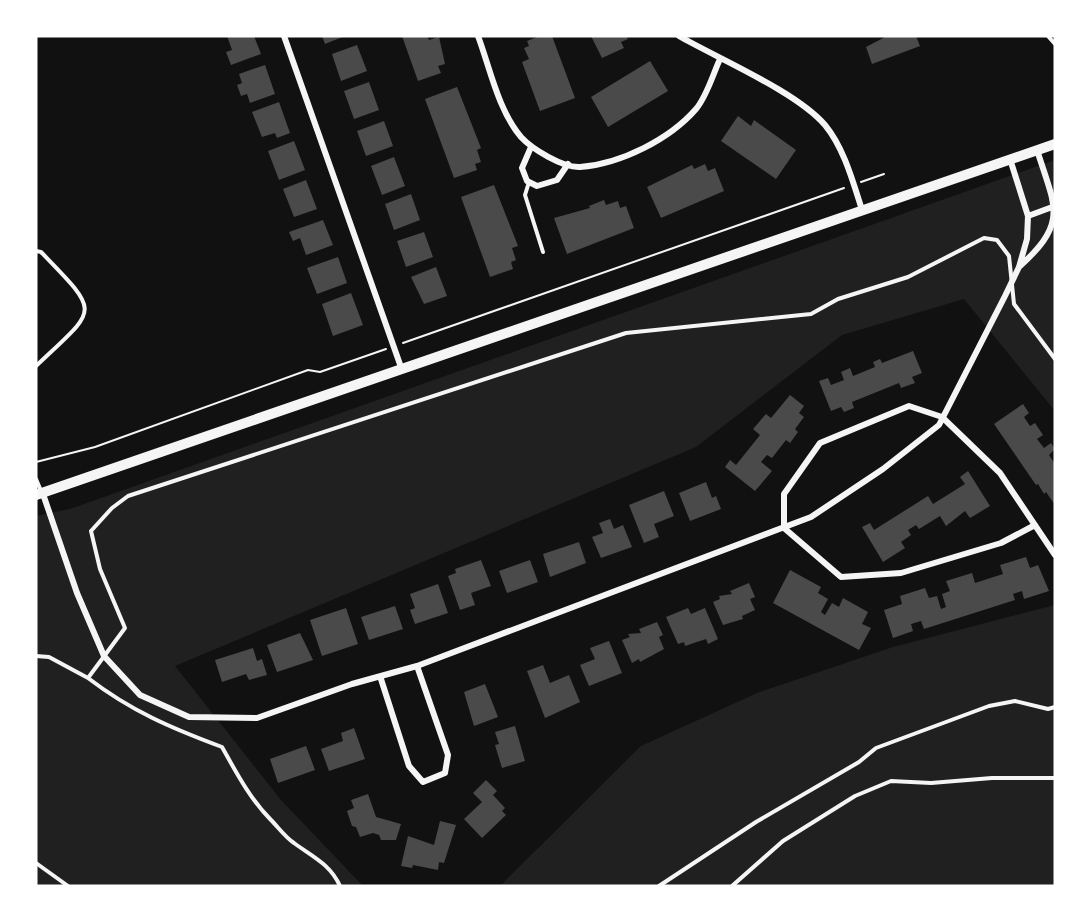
<svg xmlns="http://www.w3.org/2000/svg" width="1091" height="922" font-family="'PT Sans Narrow',sans-serif">
  <style>
    .green { fill: #202020 }
    .building { fill: #4a4a4a }
    .lines { fill: none; stroke-linecap: round; stroke-linejoin: round }
    .path { stroke: #f5f5f5; stroke-width: 2 }
    .service { stroke: #f5f5f5; stroke-width: 4 }
    .minor { stroke: #f5f5f5; stroke-width: 6 }
    .tertiary { stroke: #f5f5f5; stroke-width: 10 }
  </style>
  <rect width="100%" height="100%" fill="#111"/>
  <path class="green" d="M1055,160V411L964,299L842,335L696,447L175,666L281,800L363,886H36V516L70,509Z
    M1055,605V886H500L641,746L757,693L893,647Z"/>
  <path class="building" d="M227,36H254L261,54L231,65L226,52L232,50Z
    M322,36H345L325,44Z
    M402,36H427L429,40L439,37L445,64L438,66L441,73L418,81Z
    M540,36H552L575,98L540,111L522,62L529,59L524,48L529,46L527,41Z
    M591,36H626L628,39L621,42L624,48L602,58Z
    M887,36H916L920,46L872,64L866,47Z
    M357,45L367,71L341,81L332,54Z
    M650,61L668,91L608,127L591,97Z
    M265,65L275,94L250,103L247,94L241,96L237,85L242,83L239,74Z
    M369,82L379,110L354,119L344,91Z
    M457,87L481,148L477,150L481,162L475,164L477,170L454,178L425,99Z
    M279,102L290,133L277,138L275,133L262,137L252,112Z
    M738,116L751,126L754,120L796,150L776,179L721,141Z
    M384,121L393,146L366,156L357,131Z
    M294,141L305,170L279,180L268,151Z
    M394,157L405,186L382,195L371,166Z
    M705,164L708,171L715,168L724,191L661,218L647,187L692,165L694,169Z
    M306,180L317,209L294,217L283,189Z
    M494,185L518,246L512,248L516,260L511,262L513,269L490,277L461,197Z
    M411,194L420,220L394,230L385,204Z
    M604,200L606,205L618,201L620,208L626,206L634,228L567,254L554,218L590,208L589,206Z
    M323,220L333,245L306,255L300,238L293,241L289,232Z
    M424,232L433,257L406,267L397,241Z
    M338,257L347,283L317,294L307,268Z
    M436,267L447,296L424,304L411,277Z
    M351,293L363,325L333,336L322,304Z
    M913,351L922,373L912,377L915,383L901,388L899,383L852,402L854,408L844,412L841,407L831,411L819,381L828,378L831,385L844,380L841,372L850,368L853,376L875,367L873,362L880,359L882,363Z
    M790,395L804,406L799,413L804,417L795,429L798,432L790,443L786,440L772,458L767,455L761,462L772,471L755,491L725,467L730,460L736,465L760,435L753,429L766,414L771,418Z
    M1023,404L1029,413L1024,417L1030,426L1035,423L1043,435L1037,439L1044,448L1051,443L1055,449L1049,455L1055,464V505L1046,492L1044,494L1038,484L1036,485L994,424Z
    M968,471L990,506L970,518L965,511L946,526L940,516L919,529L916,525L908,530L911,535L901,542L905,548L883,562L862,527L870,523L874,530L928,496L933,504L965,484L960,477Z
    M706,482L712,498L716,496L721,509L690,521L679,493Z
    M664,491L674,516L654,524L659,537L644,543L629,505Z
    M610,519L614,529L623,525L632,547L601,558L592,537L603,533L599,523Z
    M579,542L586,563L550,577L543,554Z
    M1026,557L1030,568L1038,565L1049,591L1024,599L1022,591L1013,594L1015,600L924,629L921,621L911,624L913,631L893,638L884,610L902,604L900,596L925,588L929,598L937,596L941,609L946,607L942,594L950,591L946,581L972,573L975,583L1003,574L1000,565Z
    M481,560L491,586L471,593L475,605L460,610L448,576L456,573L455,569Z
    M530,560L538,582L507,593L499,571Z
    M790,570L821,587L818,593L828,599L821,612L825,615L832,603L839,607L843,598L868,612L862,624L871,628L859,650L773,603Z
    M749,583L755,597L750,599L755,610L742,616L743,619L723,625L713,602L720,599L719,596L732,594L730,591Z
    M438,584L448,613L415,624L410,610L415,608L410,594Z
    M395,606L403,629L369,640L361,617Z
    M346,608L358,644L322,656L310,620Z
    M688,608L691,614L705,608L718,639L708,644L706,639L685,646L684,642L678,644L666,617Z
    M657,622L663,635L659,637L664,649L640,662L639,659L632,663L622,640L630,637L628,634L641,633L639,629Z
    M300,633L313,660L277,672L267,645Z
    M609,641L622,673L589,686L580,665L595,659L590,648Z
    M253,648L257,661L262,659L267,675L249,680L246,674L222,682L215,660Z
    M543,665L550,683L569,675L580,702L545,718L527,671Z
    M485,684L498,717L474,726L464,692Z
    M515,726L525,761L502,768L495,745L499,744L495,732Z
    M354,728L365,759L329,771L321,749L343,741L341,733Z
    M306,746L315,770L278,783L270,759Z
    M486,780L497,791L493,795L505,808L502,811L506,815L482,838L464,819L482,802L473,793Z
    M368,794L376,817L401,824L396,840H381L379,835L373,833L360,837L356,827L352,826L347,811L354,808L351,800Z
    M440,821L456,825L444,863L439,862L438,870L413,865L412,868L401,866L408,836L434,845Z"/>
  <g class="lines">
    <path class="path" d="M861,182L884,174
      M403,343L844,188
      M36,462L95,447L308,370L320,372L386,349"/>
    <path class="service" d="M1048,36L1055,44
      M529,182L525,195L543,252
      M36,251L41,252C102,315 98,307 36,366
      M36,479L41,491
      M36,656L49,657L88,678L125,628L100,569L91,531L112,508L128,496L626,333L811,314L838,299L908,277L984,238L997,240L1009,256L1014,304L1055,359
      M88,678C131,711 171,728 222,747C236,772 250,799 271,820C278,827 285,837 294,843C313,857 330,864 340,886
      M36,863L68,886
      M659,886L756,822L859,762L876,748L989,706L1015,701L1048,709L1055,707
      M732,886L783,841L855,796L891,781L931,783L992,778H1055"/>
    <path class="minor" d="M284,36L402,370
      M478,36C490,68 498,110 521,137C532,149 563,168 580,167C621,164 670,139 696,109C707,96 713,74 720,59
      M679,36C719,59 797,92 825,125C844,148 853,182 862,210
      M531,147L522,168L527,181L537,186L557,180L568,164
      M1028,216L1055,206
      M1019,267C1069,222 1055,207 1037,150
      M43,494L77,593L104,656L140,695L189,717L257,718L352,684L417,666L811,517L883,469L939,425L1005,296L1019,267L1027,239L1028,216L1010,159
      M1035,525L1001,543L901,573L841,577L784,528V494L820,443L909,406L942,417L1000,473L1055,555
      M380,676L409,766L423,782L445,773L448,755L417,666"/>
    <path class="tertiary" d="M36,495L1055,144"/>
  </g>
  <rect width="1091" height="922" fill="none" stroke="#ffffff" stroke-width="75"/>
</svg>
